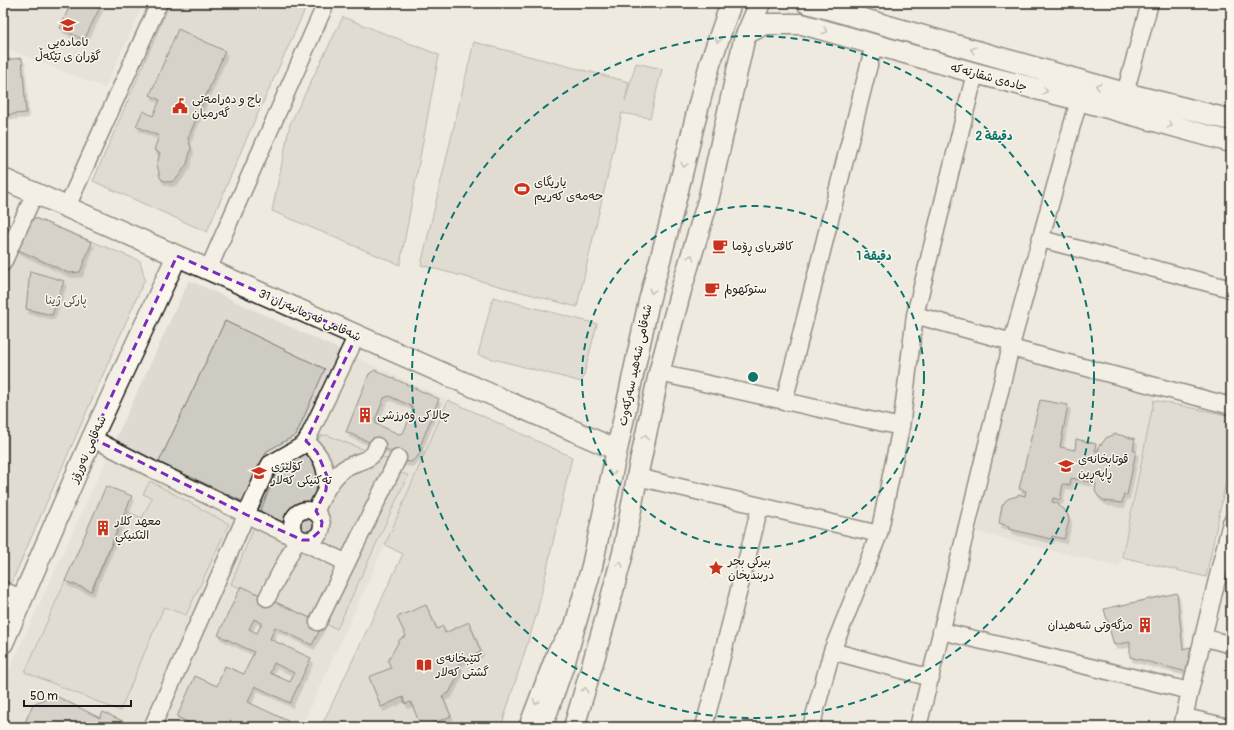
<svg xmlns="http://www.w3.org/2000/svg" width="1234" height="730" font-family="Pangolin,'Playpen Sans Arabic',sans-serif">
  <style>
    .built { fill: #dedad1 }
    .green { fill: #ceccc2; stroke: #75746f }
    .building { fill: #b9b6af; stroke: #1c1c1c; fill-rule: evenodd; filter: url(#shadow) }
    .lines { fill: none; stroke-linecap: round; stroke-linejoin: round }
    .minor-casing { stroke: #1c1c1c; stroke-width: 19 }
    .major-casing { stroke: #1c1c1c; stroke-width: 23 }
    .minor { stroke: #fbf7ec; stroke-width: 16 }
    .major { stroke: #fbf7ec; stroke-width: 20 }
    .oneway { stroke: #97948e }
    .marked { fill: none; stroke: #7b2cbf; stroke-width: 3; stroke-dasharray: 8 5; stroke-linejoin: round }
    .ring { fill: none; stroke: #0f766e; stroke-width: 2; stroke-dasharray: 7 5 }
    .labels { text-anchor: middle; stroke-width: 3; stroke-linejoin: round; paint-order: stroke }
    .poi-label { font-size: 12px; fill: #1c1c1c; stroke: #fbf7ec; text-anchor: start }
    .street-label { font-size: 12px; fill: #1c1c1c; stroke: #fbf7ec }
    .park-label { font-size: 12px; fill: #51514e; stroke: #fbf7ec }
    .centre { fill: #0f766e; stroke: #fbf7ec; stroke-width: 2 }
    .ring-label { font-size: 12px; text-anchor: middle; font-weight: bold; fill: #0f766e; stroke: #fbf7ec; stroke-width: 3; stroke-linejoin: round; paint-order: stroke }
  </style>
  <defs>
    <filter id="shadow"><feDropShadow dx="2.5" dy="4.5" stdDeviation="0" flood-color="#0004"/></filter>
  </defs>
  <rect width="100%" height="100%" fill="#eeeadf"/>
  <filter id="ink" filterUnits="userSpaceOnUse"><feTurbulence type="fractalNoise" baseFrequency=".025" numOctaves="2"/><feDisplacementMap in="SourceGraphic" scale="8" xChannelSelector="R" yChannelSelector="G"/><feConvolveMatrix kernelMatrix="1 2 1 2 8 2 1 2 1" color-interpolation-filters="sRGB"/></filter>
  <g filter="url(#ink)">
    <path class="built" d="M3,3H144L105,88L3,47Z
      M189,280L448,400L385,545L301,727H3V683Z
      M1016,354L1156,390L1120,567L977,532Z"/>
    <path class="green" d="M170,3H308L245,142L207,232L93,181Z
      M343,17L439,55L400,265L272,211L290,124Z
      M474,42L629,82L625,101L636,63L662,69L650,118L622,113L577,307L421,265Z
      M30,216L140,261L145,279L10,586L3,583V278Z
      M493,297L597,324L582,382L478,355Z
      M225,321L325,369L296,435L267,451L242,501L159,462Z
      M448,400L572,457L537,613L501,727H321L403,554L385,545Z
      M1154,400L1231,416V458L1206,577L1122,557Z
      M327,435L389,460L385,469L408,475L337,629L231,584L277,470L314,449L320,436Z
      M150,481L229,524L186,615L164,607L120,711L25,672L65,581L92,591L126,511L142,518L152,498L143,494Z"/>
    <path class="building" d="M71,3H102L84,40L60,28Z
      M178,29L225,51L188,138L191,148L187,164L178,177L173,181L168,182L162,180L160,177L157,164L160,153L154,150L159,136L136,126L143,111L153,116L160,100L150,95Z
      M22,58L26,113L3,115V60Z
      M30,216L92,242L80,272L69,273L16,249Z
      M30,271L64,281L52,315L26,309Z
      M375,370L439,399L420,446L422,447L419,455L411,462L403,461L397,454L346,432L369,374ZM389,396L411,406L413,411L403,433L399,434L376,424L375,420L384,398Z
      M1040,400L1068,405L1060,447L1075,450L1076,439L1096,444L1095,451H1098L1100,444L1101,445L1106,438L1113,435L1116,434L1135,439L1133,450L1136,451L1127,495L1124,494L1122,503L1105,501L1098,496L1095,491L1096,483H1094L1095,475L1091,474L1090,482L1071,478L1070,485L1063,484L1060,500L1053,498L1052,502L1059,504V506L1064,509L1068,515L1069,521L1064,539L1052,536L1051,539L1009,529V526L999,523L1002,506L1006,500L1010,498L1018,496V494L1025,496L1026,491L1019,489Z
      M106,486L132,496L91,591L65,581Z
      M241,586L323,624L312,645L275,627L270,639L311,658L290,703L255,686L248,702L288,721L285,727H198L177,717L195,676L217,686L225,666L244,674L254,652L218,635ZM254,619L262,623L257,633L249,629ZM274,663L294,673L290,682L270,673Z
      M1177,593L1183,649L1191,647L1187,672L1130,657V642L1114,645L1104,609Z
      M426,605L437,629L443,626L445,633L469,622L481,652L458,662L461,670L449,693L442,696L451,716L424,727H421L411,702L405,704L403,697L381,707L369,677L391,668L388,661L400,639L406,636L397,617Z
      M54,695L100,718L103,712L127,723L126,727H23L33,704Z"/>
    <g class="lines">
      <g class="minor-casing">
        <path id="minor" d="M1125,93L1150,3
          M67,207L159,3
          M1041,239L1231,289
          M3,263L35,193
          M208,270L326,3
          M915,315L1012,342
          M1011,348L1231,406
          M659,373L901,427
          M784,402L874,45
          M92,438L152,469L347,563
          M306,441C323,457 327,467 326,490
          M637,477L879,534
          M292 525a15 15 0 1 1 30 0a15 15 0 1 1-30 0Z
          M315,512C322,498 328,483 340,472C349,462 366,463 373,454C375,453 376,448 377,446
          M3,590L23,599
          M267,598L298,538
          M318,622L398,458
          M941,631L1190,691
          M1203,637L1231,645
          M832,651L931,678
          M1185,717L1228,727
          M157,727L153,725L263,477L270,464L305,444L357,335
          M527,727L556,651L571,629
          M704,727L760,507
          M811,727L832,651L879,534L901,427L915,315L975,73
          M918,727L1012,342L1079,100
          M1182,727L1190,691L1231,522"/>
      </g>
      <g class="major-casing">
        <path id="major" d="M807,3L1125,93L1231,120
          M747,33L766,24H802L975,73L1079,100L1231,142
          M3,179L617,450
          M3,643L92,438L177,256
          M542,727L565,661L592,566L649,301L670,223L699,104L710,64L731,3
          M574,727L603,628L623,553L637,477L659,373L681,290L708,201L744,40L760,3"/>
      </g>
      <use href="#minor" class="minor"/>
      <use href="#major" class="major"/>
    </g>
    <defs><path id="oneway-chevron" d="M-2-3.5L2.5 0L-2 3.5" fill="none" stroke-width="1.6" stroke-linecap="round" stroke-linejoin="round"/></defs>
    <g class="oneway">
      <use href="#oneway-chevron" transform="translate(825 31) rotate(16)"/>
      <use href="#oneway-chevron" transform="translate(718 40) rotate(108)"/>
      <use href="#oneway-chevron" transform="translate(973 50) rotate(-164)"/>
      <use href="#oneway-chevron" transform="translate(1098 86) rotate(-164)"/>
      <use href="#oneway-chevron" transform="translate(1045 91) rotate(15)"/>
      <use href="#oneway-chevron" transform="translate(1170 125) rotate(15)"/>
      <use href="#oneway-chevron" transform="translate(684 165) rotate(104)"/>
      <use href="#oneway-chevron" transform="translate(691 257) rotate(-73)"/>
      <use href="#oneway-chevron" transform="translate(652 291) rotate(105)"/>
      <use href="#oneway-chevron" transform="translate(645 437) rotate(-78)"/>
      <use href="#oneway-chevron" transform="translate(612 473) rotate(101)"/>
      <use href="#oneway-chevron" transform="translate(620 564) rotate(-75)"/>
      <use href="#oneway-chevron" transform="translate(585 690) rotate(-74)"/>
      <use href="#oneway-chevron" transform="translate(536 702) rotate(111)"/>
    </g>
  </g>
  <path d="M0 0H1234V730H0ZM177,256L357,335L306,441L317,452L327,476L326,490L316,511L322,522L321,530L310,540H302L247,515L92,438Z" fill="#eeeadf" fill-opacity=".55" fill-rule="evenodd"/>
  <path class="marked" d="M177,256L357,335L306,441L317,452L327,476L326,490L316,511L322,522L321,530L310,540H302L247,515L92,438Z"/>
  <g class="ring">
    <circle cx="753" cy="377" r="171"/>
    <circle cx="753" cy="377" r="341"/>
  </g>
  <defs>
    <g id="school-bare" transform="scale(1.2)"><path d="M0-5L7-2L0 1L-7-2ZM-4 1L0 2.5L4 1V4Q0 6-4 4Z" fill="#c8321e" stroke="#fbf7ec" stroke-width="2.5" paint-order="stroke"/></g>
    <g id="civic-bare" transform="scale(1.2)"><path d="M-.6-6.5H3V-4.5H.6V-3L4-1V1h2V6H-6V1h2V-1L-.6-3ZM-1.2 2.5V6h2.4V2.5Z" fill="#c8321e" stroke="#fbf7ec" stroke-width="2.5" paint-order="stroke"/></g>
    <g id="stadium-bare" transform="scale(1.2)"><path d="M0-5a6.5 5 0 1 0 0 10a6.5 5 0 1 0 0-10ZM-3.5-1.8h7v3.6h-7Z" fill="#c8321e" stroke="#fbf7ec" stroke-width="2.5" paint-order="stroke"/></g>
    <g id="cafe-bare" transform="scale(1.2)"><path d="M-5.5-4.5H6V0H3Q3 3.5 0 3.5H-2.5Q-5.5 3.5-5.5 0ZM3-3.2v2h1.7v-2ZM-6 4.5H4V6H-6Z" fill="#c8321e" stroke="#fbf7ec" stroke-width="2.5" paint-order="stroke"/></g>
    <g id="building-bare" transform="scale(1.2)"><path d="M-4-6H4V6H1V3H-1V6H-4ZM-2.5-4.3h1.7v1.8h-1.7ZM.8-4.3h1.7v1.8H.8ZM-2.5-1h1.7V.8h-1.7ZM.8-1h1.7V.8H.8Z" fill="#c8321e" stroke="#fbf7ec" stroke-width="2.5" paint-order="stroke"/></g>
    <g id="university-bare" transform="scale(1.2)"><path d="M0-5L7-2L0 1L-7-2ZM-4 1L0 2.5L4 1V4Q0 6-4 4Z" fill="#c8321e" stroke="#fbf7ec" stroke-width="2.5" paint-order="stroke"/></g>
    <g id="sight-bare" transform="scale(1.2)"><path d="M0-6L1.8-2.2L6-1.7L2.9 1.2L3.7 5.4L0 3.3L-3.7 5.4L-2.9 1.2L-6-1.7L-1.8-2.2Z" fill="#c8321e" stroke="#fbf7ec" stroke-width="2.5" paint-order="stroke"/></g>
    <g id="library-bare" transform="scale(1.2)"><path d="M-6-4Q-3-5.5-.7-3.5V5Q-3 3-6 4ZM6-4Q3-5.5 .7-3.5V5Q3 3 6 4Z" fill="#c8321e" stroke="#fbf7ec" stroke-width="2.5" paint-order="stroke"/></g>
  </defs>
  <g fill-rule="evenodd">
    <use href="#school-bare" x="68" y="25"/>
    <use href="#civic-bare" x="180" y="106"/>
    <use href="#stadium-bare" x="522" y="189"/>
    <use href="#cafe-bare" x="720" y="246"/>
    <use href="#cafe-bare" x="712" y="289"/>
    <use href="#building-bare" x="365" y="415"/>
    <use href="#school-bare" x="1066" y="466"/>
    <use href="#university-bare" x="259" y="473"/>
    <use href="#building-bare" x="103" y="528"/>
    <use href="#sight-bare" x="716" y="568"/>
    <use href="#building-bare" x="1145" y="625"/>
    <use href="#library-bare" x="424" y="665"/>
  </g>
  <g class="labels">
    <g class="poi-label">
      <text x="68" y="46" text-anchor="middle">ئامادەیی<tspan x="68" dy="14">گۆران ی تێکەڵ</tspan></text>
      <text x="192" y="103">باج و دەرامەتی<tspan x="192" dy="14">گەرمیان</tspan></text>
      <text x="534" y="186">یاریگای<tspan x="534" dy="14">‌حەمەی کەریم</tspan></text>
      <text x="732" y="250">کافتریای ڕۆما</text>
      <text x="724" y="293">ستوكهولم</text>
      <text x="377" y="419">چالاکی وەرزشی</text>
      <text x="1078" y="463">قوتابخانەی<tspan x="1078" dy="14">ڕاپەڕین</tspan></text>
      <text x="271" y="470">کۆلێژی<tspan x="271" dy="14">تەکنیکی کەلار</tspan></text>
      <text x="115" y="525">معهد كلار<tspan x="115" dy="14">التكنيكي</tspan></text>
      <text x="728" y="565">بيركى بحر<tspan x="728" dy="14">دربنديخان</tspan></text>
      <text x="1133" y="629" text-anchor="end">مزگەوتی شەهیدان</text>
      <text x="436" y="662">کتێبخانەی<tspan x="436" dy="14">گشتی کەلار</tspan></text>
    </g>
    <g class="street-label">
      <text transform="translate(989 77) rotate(15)" y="4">جادەی شقارتەکە</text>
      <text transform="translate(310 315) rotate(24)" y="4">شەقامی فەرمانبەران 31</text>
      <text transform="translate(635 365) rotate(-78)" y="4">شەقامی شەهید سەرکەوت</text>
      <text transform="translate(88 449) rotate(-66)" y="4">شەقامی نەورۆز</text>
    </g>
    <g class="park-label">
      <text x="66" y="304">پارکی ژینا</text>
    </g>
  </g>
  <circle cx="753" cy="377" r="6" class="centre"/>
  <g class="ring-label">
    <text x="994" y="140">2 دقيقة</text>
    <text x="874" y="260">1 دقيقة</text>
  </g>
  <rect width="1234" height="730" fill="none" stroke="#fbf7ec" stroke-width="16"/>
  <rect x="8" y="8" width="1218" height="714" fill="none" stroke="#1c1c1c" stroke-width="1.5" filter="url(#ink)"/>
  <path d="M24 700v6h107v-6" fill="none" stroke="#1c1c1c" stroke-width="2"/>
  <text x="30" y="700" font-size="12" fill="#1c1c1c" stroke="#fbf7ec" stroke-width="3" paint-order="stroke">50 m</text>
</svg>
